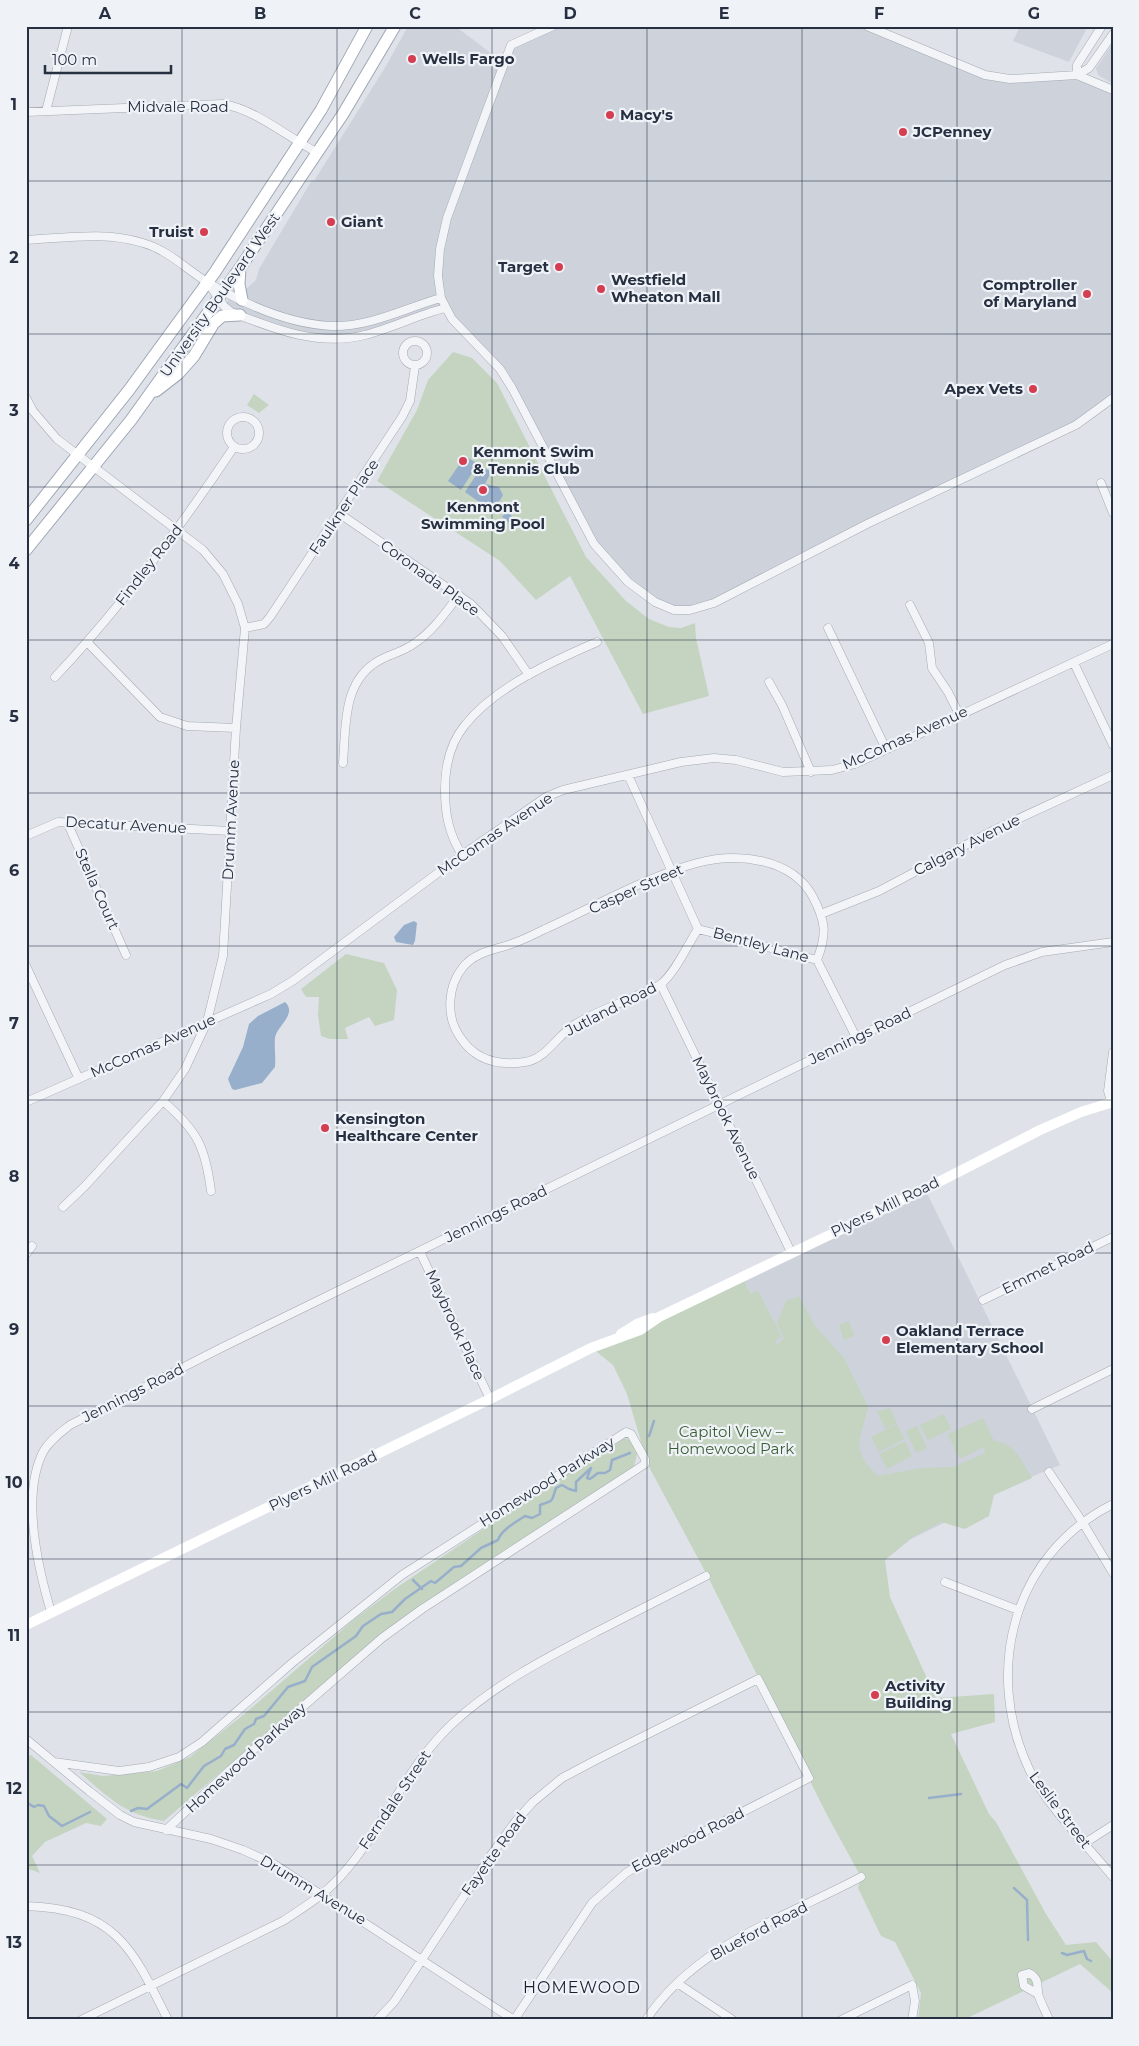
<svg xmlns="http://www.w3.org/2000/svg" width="1139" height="2046" font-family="Montserrat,sans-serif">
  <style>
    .built { fill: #cdd2db }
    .green { fill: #c4d4c0 }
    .water { fill: #98afcb }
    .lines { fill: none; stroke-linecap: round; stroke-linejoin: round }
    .stream { stroke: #98afcb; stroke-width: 2.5 }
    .street-casing { stroke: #a4aab3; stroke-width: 9 }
    .primary-casing { stroke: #9ea7b6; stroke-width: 13 }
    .street { stroke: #f2f4f7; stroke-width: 8 }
    .secondary { stroke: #fff; stroke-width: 10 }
    .primary { stroke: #fff; stroke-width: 11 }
    .grid { fill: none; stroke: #273041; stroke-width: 1; stroke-opacity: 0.55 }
    .poi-dot { fill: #d53e50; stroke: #eff2f7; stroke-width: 2 }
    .labels { text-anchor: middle; stroke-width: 4.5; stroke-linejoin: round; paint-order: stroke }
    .poi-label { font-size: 15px; font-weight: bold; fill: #273041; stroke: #eff2f7; text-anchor: start }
    .street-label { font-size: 15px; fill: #273041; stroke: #eff2f7 }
    .park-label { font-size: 15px; fill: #3a5e34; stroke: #eff2f7 }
    .neighbourhood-label { font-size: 16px; letter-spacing: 1px; fill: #1a2132; stroke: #eff2f7 }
    .neatline { fill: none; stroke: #273041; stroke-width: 2 }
    .grid-label { font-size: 16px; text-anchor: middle; font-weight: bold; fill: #273041 }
  </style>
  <rect width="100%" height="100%" fill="#dfe3e9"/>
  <path class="built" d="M408,26H455L504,63L511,45L553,26H867L985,75L1010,79L1077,75L1113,92V398L1076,425L714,603L674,610L628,582L594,544L512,388L445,308L363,335L300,336L224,306L235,290L247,288L256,280L259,269L312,180L314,181L386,66Z
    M1020,26H1088L1069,62L1013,41Z
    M1113,43V84L1098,75L1096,68Z
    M925,1189L1060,1465L969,1503L948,1521L911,1539L885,1560L742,1276Z"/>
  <path class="green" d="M453,352L472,358L497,383L586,557L626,601L649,619L669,627L681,628L695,623L696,638L709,696L643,714L570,576L536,600L500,561L377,481L417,410L428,380Z
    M254,394L269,405L259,413L247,405Z
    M346,954L384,963L397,990L394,1020L375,1026L369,1017L345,1028L348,1039H330L321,1036L318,1015L319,997H306L301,989Z
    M742,1276L751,1294L758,1291L782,1337L775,1341L777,1345L784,1338L777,1323L786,1301L799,1296L815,1326L844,1358L868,1407C860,1441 850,1450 878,1476L921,1468L953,1467L985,1453L984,1447L962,1458L958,1457L948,1434L983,1418L994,1441C1014,1442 1022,1462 1032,1478L994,1495L989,1516L965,1529L941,1522L910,1539L885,1560L890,1597L936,1698L994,1694L995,1722L951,1734L989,1814L996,1822L1046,1914L1066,1945L1096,1942L1113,1962V1993L1080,1964L963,2020H918L921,1993L895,1942L881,1936L858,1888L861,1877L827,1815L707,1575L648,1465L627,1394L613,1365L593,1349Z
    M849,1321L854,1336L844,1340L839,1325Z
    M890,1408L897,1423L885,1429L877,1411Z
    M944,1414L951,1429L928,1440L920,1425Z
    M897,1424L904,1439L879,1452L871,1437Z
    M917,1426L927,1448L916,1453L906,1431Z
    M625,1438L630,1440L637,1454L634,1467L373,1641L164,1821C125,1815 108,1797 79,1772L103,1776L157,1771L190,1757L248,1711L357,1617L396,1588L531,1497Z
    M905,1441L912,1456L887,1469L879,1454Z
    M31,1755L107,1819L101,1826L86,1823L45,1842L32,1856L40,1873L26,1868V1757Z"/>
  <path class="water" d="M465,456L478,464L461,490L448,481Z
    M482,466L491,472L485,484L499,487L503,495L493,512L465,492Z
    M508,509L516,525L515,527L502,517Z
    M414,921L417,923L415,941L413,945L396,942L394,937L404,925Z
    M285,1002C298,1014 276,1027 275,1038C274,1048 276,1057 275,1067L262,1083L235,1090L232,1089L228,1079L243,1047L249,1024L258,1016Z"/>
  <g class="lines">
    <path class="stream" d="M649,1436L654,1421
      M413,1580L422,1589
      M929,1798L961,1794
      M26,1802L34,1807L38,1805L44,1806L49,1816L62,1826L90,1812
      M131,1811L138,1808L147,1809L181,1784L187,1788L204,1766L221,1756L225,1749L234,1745L245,1729L254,1724L256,1719L264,1716L288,1687L305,1681L312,1667L356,1636L363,1626L381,1614L392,1612L405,1599L431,1581L435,1583L454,1567L461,1566L481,1548L498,1540C501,1530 516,1522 525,1516L532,1518L540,1514V1505C555,1500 551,1502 556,1488L562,1485L569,1489L576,1491V1482L591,1468L587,1478L590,1479L598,1473H605L610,1470L612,1460L630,1453
      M1014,1888L1027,1900L1028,1940
      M1062,1953L1067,1955L1084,1951L1087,1959L1091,1961"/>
    <g class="street-casing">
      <path id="street" d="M553,26L511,45L447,218L440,249L438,276L441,298L452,319L500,369L512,388L594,544L628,582L655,602L674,610H690L714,603L867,524L1076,425L1113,398
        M867,26L985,75L1010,79L1077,75L1113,90
        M1077,75V65L1102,26
        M1077,75L1089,68L1113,34
        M46,111L68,26
        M26,112L223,104C257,110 287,137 318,153
        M26,240C65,238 106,231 143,243C168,250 186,269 207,282C244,304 288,324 332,326C370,327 405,308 441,298
        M208,283L224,306L231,312C274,329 318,347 365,335C392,328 418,315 445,308
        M403 353a12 12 0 1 1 24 0a12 12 0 1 1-24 0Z
        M26,398L33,411L57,439L203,550L223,574L238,604L245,628L236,728L223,956L207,1022L185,1069L163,1101L85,1186L63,1207
        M227 433a16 16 0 1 1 32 0a16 16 0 1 1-32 0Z
        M1101,483L1113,513
        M340,514L471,604L502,636L529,675
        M910,605L929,643L932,668L948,692L959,714
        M245,628L264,624L270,617L402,417L410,401L415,366
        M828,628L886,749
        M87,642L160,717L187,726L236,728
        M1074,663L1113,745
        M55,677C122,606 180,528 234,447
        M769,682L782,705L811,772
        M343,763C346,727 342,680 380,660C391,654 405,651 415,643C433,631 446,612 459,595
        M628,775L698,929
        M67,822L126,955
        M26,836L58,822L230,831
        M462,855C449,834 445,815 445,790C445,768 450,743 465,725C495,687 553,661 597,642
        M821,914L879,891L994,830L1113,775
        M698,929C688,944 675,973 661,984C656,988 648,991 642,993C620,1004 594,1012 574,1025C557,1036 546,1059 525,1062C499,1066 475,1060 460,1037C446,1017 447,987 463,967C476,951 496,950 514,943C525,939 535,934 545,929C592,908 648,876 697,863C737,852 792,858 813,897C826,922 827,934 817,960
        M698,929L817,960L856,1037
        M26,966L79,1079
        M661,985L791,1252
        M163,1101C197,1131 205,1145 211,1191
        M26,1102L271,994L294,980L462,855L546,797L563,790L681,762L714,758L736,760L783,772L832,770L855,764L1113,644
        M1111,1102L1108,1091L1113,1052
        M420,1252L490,1399
        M26,1254L32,1246
        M983,1300L1113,1237
        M1032,1409L1113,1369
        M1049,1472L1083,1523L1113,1573
        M1113,1504C1013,1554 983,1671 1029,1769C1046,1805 1087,1845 1113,1877
        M945,1582L1018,1610
        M51,1612C38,1568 21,1496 43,1452C49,1441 60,1433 70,1425L221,1348L1005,965L1042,952L1113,942
        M26,1739L89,1791L120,1815L134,1822L211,1839L243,1850L274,1864L514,2020
        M54,1762L119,1771L149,1767L179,1757L202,1742L292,1663L402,1575L626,1432L631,1434L645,1459V1464L422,1609L382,1638L230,1770L166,1830
        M1085,1843L1113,1825
        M26,1906C115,1909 132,1947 168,2020
        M677,1983L733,2020
        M1038,1994L1024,1986L1022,1975L1029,1973C1041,1979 1036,1988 1039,1997C1042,2005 1046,2012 1049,2020
        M81,2020L283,1921C303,1908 324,1895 340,1877C383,1830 404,1769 452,1724C495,1684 546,1658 598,1631C634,1613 670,1594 706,1576
        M377,2020L394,2002L491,1855L515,1822L533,1802L562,1778L596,1760L758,1679L809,1778L646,1861L626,1873L592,1903L514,2020
        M646,2020C695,1945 786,1917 861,1877
        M841,2020L912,1985L915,2001L912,2020"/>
    </g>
    <g class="primary-casing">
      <path id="primary" d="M240,268L239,284L242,300
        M156,391L178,374L194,356L214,323L222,316L240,315
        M26,520L129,390L215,272L321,110L367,26
        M26,550L131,420L240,268L343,114L395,26"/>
    </g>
    <use href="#street" class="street"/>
    <path class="secondary" d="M621,1334L637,1324L653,1318
      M26,1625L490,1399L591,1348L640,1330L659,1317L925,1189L1040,1130L1081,1112L1113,1102"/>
    <use href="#primary" class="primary"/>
  </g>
  <path class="grid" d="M182,26V2020M337,26V2020M492,26V2020M647,26V2020M802,26V2020M957,26V2020M26,181H1113M26,334H1113M26,487H1113M26,640H1113M26,793H1113M26,946H1113M26,1100H1113M26,1253H1113M26,1406H1113M26,1559H1113M26,1712H1113M26,1865H1113"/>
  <g class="poi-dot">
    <circle cx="412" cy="59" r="5"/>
    <circle cx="610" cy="115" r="5"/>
    <circle cx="903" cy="132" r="5"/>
    <circle cx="331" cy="222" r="5"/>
    <circle cx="204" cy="232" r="5"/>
    <circle cx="559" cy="267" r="5"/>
    <circle cx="601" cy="289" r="5"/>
    <circle cx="1087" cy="294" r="5"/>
    <circle cx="1033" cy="389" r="5"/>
    <circle cx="463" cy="461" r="5"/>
    <circle cx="483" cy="490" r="5"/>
    <circle cx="325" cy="1128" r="5"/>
    <circle cx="886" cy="1340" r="5"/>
    <circle cx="875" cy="1695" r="5"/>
  </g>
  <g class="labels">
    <g class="poi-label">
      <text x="422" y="64">Wells Fargo</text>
      <text x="620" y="120">Macy's</text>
      <text x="913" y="137">JCPenney</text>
      <text x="341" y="227">Giant</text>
      <text x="194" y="237" text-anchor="end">Truist</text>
      <text x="549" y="272" text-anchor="end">Target</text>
      <text x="611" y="285">Westfield<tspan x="611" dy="17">Wheaton Mall</tspan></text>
      <text x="1077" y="290" text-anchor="end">Comptroller<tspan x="1077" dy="17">of Maryland</tspan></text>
      <text x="1023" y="394" text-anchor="end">Apex Vets</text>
      <text x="473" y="457">Kenmont Swim<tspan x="473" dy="17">&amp; Tennis Club</tspan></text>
      <text x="483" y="512" text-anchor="middle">Kenmont<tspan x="483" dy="17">Swimming Pool</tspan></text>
      <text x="335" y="1124">Kensington<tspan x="335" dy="17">Healthcare Center</tspan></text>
      <text x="896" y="1336">Oakland Terrace<tspan x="896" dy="17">Elementary School</tspan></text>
      <text x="885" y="1691">Activity<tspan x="885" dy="17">Building</tspan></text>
    </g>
    <g class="street-label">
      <text x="178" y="112">Midvale Road</text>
      <text transform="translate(220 295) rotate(-55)" y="5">University Boulevard West</text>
      <text transform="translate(344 507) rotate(-56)" y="5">Faulkner Place</text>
      <text transform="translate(149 565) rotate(-52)" y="5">Findley Road</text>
      <text transform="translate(430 578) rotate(36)" y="5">Coronada Place</text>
      <text transform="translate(905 738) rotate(-24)" y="5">McComas Avenue</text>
      <text transform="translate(231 820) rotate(-87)" y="5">Drumm Avenue</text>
      <text transform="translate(126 825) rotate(3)" y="5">Decatur Avenue</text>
      <text transform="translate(495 834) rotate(-34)" y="5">McComas Avenue</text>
      <text transform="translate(967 845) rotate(-27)" y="5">Calgary Avenue</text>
      <text transform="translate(97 889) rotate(66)" y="5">Stella Court</text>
      <text transform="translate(636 889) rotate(-24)" y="5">Casper Street</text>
      <text transform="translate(761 945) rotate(15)" y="5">Bentley Lane</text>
      <text transform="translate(611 1009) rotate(-27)" y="5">Jutland Road</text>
      <text transform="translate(860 1036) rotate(-26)" y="5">Jennings Road</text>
      <text transform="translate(153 1046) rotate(-24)" y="5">McComas Avenue</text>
      <text transform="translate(726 1118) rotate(64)" y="5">Maybrook Avenue</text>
      <text transform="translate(885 1207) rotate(-26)" y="5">Plyers Mill Road</text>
      <text transform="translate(496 1214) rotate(-26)" y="5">Jennings Road</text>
      <text transform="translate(1048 1268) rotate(-26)" y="5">Emmet Road</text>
      <text transform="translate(455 1325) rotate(65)" y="5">Maybrook Place</text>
      <text transform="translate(133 1393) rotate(-27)" y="5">Jennings Road</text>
      <text transform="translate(323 1481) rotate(-26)" y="5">Plyers Mill Road</text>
      <text transform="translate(547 1482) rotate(-32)" y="5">Homewood Parkway</text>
      <text transform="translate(246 1758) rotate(-42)" y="5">Homewood Parkway</text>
      <text transform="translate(395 1800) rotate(-56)" y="5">Ferndale Street</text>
      <text transform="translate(1060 1810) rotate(53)" y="5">Leslie Street</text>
      <text transform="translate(688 1840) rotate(-27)" y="5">Edgewood Road</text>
      <text transform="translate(494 1854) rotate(-54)" y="5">Fayette Road</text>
      <text transform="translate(313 1890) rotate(31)" y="5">Drumm Avenue</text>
      <text transform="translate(759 1931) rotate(-28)" y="5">Blueford Road</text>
    </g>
    <g class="park-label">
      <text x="731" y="1437">Capitol View –<tspan x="731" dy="17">Homewood Park</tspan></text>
    </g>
    <g class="neighbourhood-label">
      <text x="582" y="1993">HOMEWOOD</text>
    </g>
  </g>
  <rect width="1139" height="2046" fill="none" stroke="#eff2f7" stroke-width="55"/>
  <path d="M45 65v8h126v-8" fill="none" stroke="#273041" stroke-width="2.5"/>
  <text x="52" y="65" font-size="15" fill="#273041" stroke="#eff2f7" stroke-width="4" paint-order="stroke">100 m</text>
  <rect x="28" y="28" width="1084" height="1990" class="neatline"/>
  <g class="grid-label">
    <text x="105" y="19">A</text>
    <text x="260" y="19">B</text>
    <text x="415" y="19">C</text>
    <text x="570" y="19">D</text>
    <text x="724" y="19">E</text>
    <text x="879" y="19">F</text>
    <text x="1034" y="19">G</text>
    <text x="14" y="110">1</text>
    <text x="14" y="263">2</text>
    <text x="14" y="416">3</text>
    <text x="14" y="569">4</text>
    <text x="14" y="722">5</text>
    <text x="14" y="876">6</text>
    <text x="14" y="1029">7</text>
    <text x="14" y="1182">8</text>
    <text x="14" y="1335">9</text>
    <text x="14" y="1488">10</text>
    <text x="14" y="1641">11</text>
    <text x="14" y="1794">12</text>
    <text x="14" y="1948">13</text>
  </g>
</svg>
